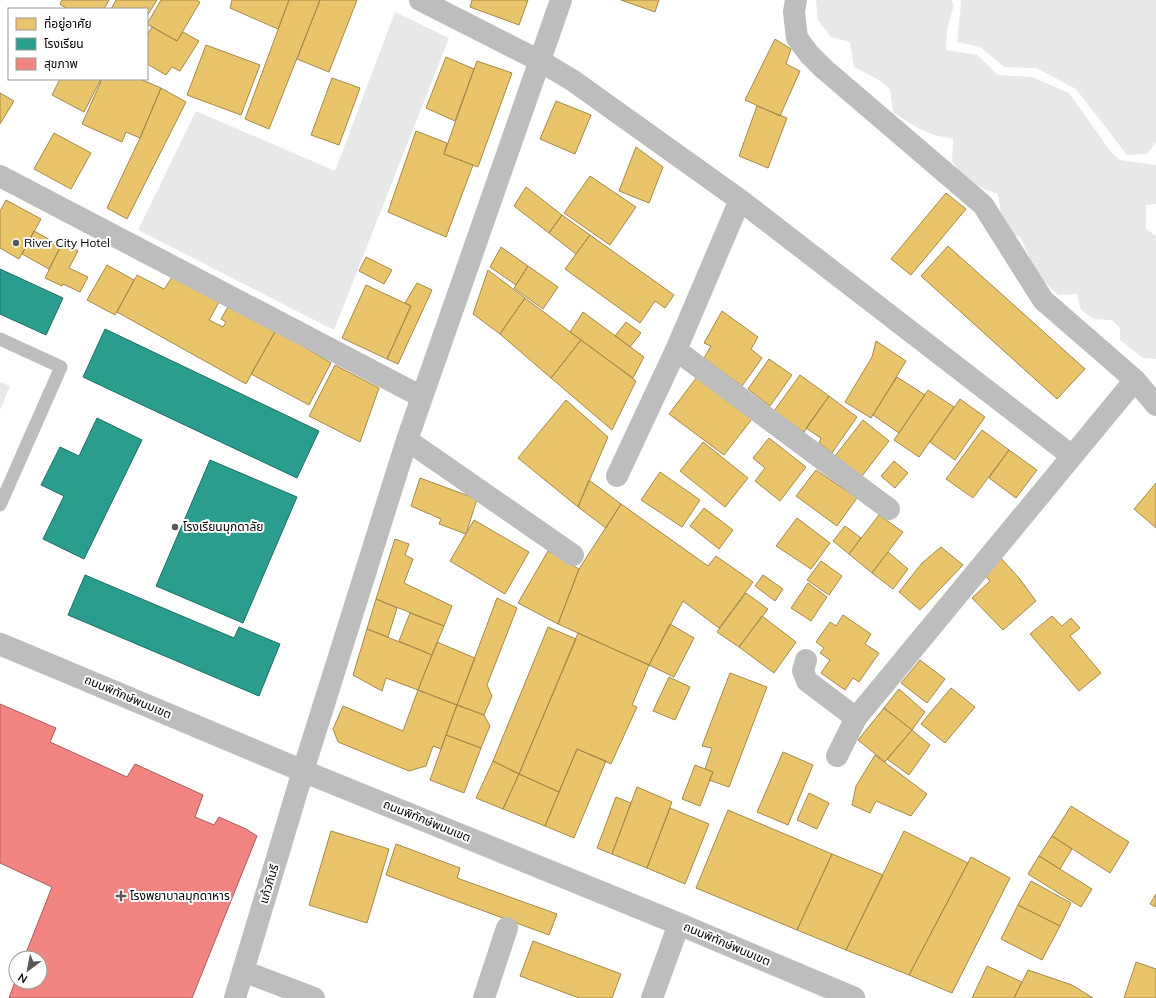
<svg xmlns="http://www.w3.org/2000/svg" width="1156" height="998" font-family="Mulish,'Noto Sans Thai',sans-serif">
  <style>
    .green { fill: #e8e8e8 }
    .homes { fill: #e9c46a; stroke: #a3894a }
    .schools { fill: #2a9d8f; stroke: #1d6e64 }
    .health { fill: #f28482; stroke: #a95c5b }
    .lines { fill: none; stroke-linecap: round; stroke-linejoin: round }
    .primary-casing { stroke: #dbdbdb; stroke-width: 23 }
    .service { stroke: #bdbdbd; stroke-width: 13 }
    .minor { stroke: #bdbdbd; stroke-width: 22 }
    .tertiary { stroke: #bdbdbd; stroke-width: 22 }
    .primary { stroke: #bdbdbd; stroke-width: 22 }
    .poi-dot { fill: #595959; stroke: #fff; stroke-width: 1.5 }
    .labels { text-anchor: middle; stroke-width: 4; stroke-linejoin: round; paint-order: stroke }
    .poi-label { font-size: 12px; fill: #000; stroke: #fff; text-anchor: start }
    .street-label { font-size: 12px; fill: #000; stroke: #fff }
  </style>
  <rect width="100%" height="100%" fill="#fff"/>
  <path class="green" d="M816,0H951L954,5L947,29L946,50L977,55L998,75L1032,77L1069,93L1111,152L1120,160L1156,165V204L1146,205V229L1156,236V359L1143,358L1120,340V328L1112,320L1094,319L1081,310L1077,294L1058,295L1037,275L1021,238L1008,231L1001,214L998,194L984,189L965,179L952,161L953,139L934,135L916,127L893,112L890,89L879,80L854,67L850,42L831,37L818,20Z
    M960,0H1156V142L1147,154L1127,155L1076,89L1036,68L1004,67L980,47L957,42L961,4Z
    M395,12L449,38L334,330L138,230L196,111L335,171Z
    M0,382L10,386L0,410Z"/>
  <path class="homes" d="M62,0H109L104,9H67L60,4Z
    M116,0H157L147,16V9H111Z
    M161,0H197L200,2L177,41L147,24Z
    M232,0H289L278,29L230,8Z
    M289,0H320L269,129L245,119Z
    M320,0H357L329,72L297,59Z
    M472,0H528L519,25L470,7Z
    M621,0H659L655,12Z
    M152,27L177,41L183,32L199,41L180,71L172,67L166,75L147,64V35Z
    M775,39L791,49L786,64L800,71L780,116L745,100Z
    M206,45L260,65L241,115L187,95Z
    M446,57L474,69L455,121L426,108Z
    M477,61L512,73L478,167L444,154Z
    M332,78L360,88L339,145L311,135Z
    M60,79H101L84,112L52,95Z
    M102,79H140L161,88L140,138L126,132L122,142L82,124Z
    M161,88L186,102L127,219L107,208L140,138Z
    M0,93L14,101L0,124Z
    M556,101L591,115L575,154L540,139Z
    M757,106L787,118L768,168L739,156Z
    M416,131L447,143L444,154L473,165L446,237L388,212Z
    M54,133L91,153L71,189L34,169Z
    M636,147L663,167L649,203L619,191Z
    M590,176L636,207L610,245L564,213Z
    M526,187L562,215L549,233L514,206Z
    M946,193L966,209L911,275L891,259Z
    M6,200L41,219L19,259L0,248V211Z
    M562,215L590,235L576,254L549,233Z
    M34,231L61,246L49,269L22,254Z
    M590,235L674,295L665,308L655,301L640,323L565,269Z
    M62,243L78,251L69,268L88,277L80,292L63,284L62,286L45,278Z
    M948,246L1085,369L1057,399L921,276Z
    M501,247L528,266L516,285L490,267Z
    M366,257L392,270L384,284L359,271Z
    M107,265L134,280L115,315L87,300Z
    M528,266L558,287L543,309L514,288Z
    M488,270L525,298L500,334L473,314Z
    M137,275L164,289L173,276L219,302L209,320L223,327L226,322L221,319L229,305L276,330L246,384L117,312Z
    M417,283L432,290L398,364L387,359L411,306L405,303Z
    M366,285L411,306L387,359L342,338Z
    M525,298L581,340L551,378L500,334Z
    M722,311L758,337L751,349L762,358L742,386L704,358L711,346L704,343Z
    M583,312L644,357L633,378L570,332Z
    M626,322L641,333L630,347L615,336Z
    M276,330L331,363L309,405L251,374Z
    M581,340L636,381L612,430L551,378Z
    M876,341L906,361L871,418L845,402L872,357Z
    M769,359L792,375L770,406L748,389Z
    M335,365L379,388L360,442L309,416Z
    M800,375L829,396L804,432L774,411Z
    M697,377L752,419L724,455L669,414Z
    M897,377L925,395L899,433L873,415Z
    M928,390L954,407L919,457L894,440Z
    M829,396L857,417L832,453L819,443L821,438L806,428Z
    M960,399L985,417L955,460L930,442Z
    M566,400L608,437L578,507L518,458Z
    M863,420L889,441L862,476L835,456Z
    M982,430L1009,450L973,498L946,479Z
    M769,438L806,467L780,501L755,481L765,468L753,458Z
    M703,442L748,478L725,507L680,471Z
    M1009,450L1037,470L1016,498L989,478Z
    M894,461L908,473L895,488L881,476Z
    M816,470L857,498L837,526L796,496Z
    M660,472L700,500L682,527L641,500Z
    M420,478L477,499L466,534L439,524L441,519L411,506Z
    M589,480L621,504L606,528L578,507Z
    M1156,483V528L1134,509Z
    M621,504L708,566L716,556L753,582L719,628L683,601L649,665L558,624L579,569Z
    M704,508L733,530L719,549L690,526Z
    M879,515L903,532L872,573L849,554Z
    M797,518L830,543L811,569L776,546Z
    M474,520L529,552L505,594L450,561Z
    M845,526L861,538L849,554L833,541Z
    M395,539L409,544L405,555L413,559L404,583L452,606L444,626L376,599Z
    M941,547L963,565L920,610L899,592L922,563Z
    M548,551L579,569L558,624L518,603Z
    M888,552L908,569L893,589L872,573Z
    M999,556L1019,578L1036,601L1003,630L972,598L990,581L982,572Z
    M821,561L842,576L829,595L807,580Z
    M763,575L783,589L775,601L755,586Z
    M808,583L827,597L811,621L791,608Z
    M746,593L768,609L739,647L717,632Z
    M497,598L517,608L487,685L492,696L484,715L457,705Z
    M376,599L397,608L388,637L367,629Z
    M410,613L444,626L432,655L399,641Z
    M843,615L871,634L865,644L879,653L859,682L853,678L845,690L821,673L830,660L820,653L824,648L816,642L830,622L836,626Z
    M762,616L796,642L774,673L739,647Z
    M1052,616L1062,626L1071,618L1080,628L1070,636L1101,673L1079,691L1030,634Z
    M670,624L694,638L674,677L649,665Z
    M548,627L576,639L519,774L493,761Z
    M367,629L432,655L418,690L386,678L382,691L353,675Z
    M578,633L649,665L632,705L637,707L611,764L577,749L559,792L519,774Z
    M437,642L475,658L457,705L418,690Z
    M920,660L945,679L927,703L901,683Z
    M730,673L767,687L729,787L709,780L713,772L705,769L712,748L702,746Z
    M669,677L690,687L675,720L653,711Z
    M951,688L975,707L945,743L921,724Z
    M899,689L925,712L912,730L884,708Z
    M418,690L457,705L441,749L433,746L426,766L409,771L338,742L333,729L343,706L403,731Z
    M457,705L484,715L490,726L481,748L446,735Z
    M884,708L912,730L885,762L858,740Z
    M912,730L930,745L909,775L887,759Z
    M446,735L481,748L464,793L430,780Z
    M577,749L606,761L574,838L545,826Z
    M783,752L813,765L788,825L757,812Z
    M875,755L927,794L911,816L876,801L870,813L852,805L856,786Z
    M493,761L519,774L503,809L476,798Z
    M695,765L713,772L700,806L682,799Z
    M519,774L559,792L545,826L503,809Z
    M637,787L672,802L647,868L612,854Z
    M809,793L829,803L817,829L797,820Z
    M616,797L631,803L612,854L597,848Z
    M1071,806L1129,842L1110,873L1052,836Z
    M670,808L709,824L685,884L647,868Z
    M728,810L832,854L797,930L696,888Z
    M331,831L389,849L367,923L309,905Z
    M904,831L968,863L909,975L846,950Z
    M1052,836L1072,849L1060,869L1039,856Z
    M396,844L460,868L457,878L557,914L549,935L386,875Z
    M832,854L883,875L846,950L797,930Z
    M1039,856L1092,889L1081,907L1028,874Z
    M971,857L1010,878L952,993L909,975Z
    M1031,881L1071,903L1060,926L1018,905Z
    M1156,894V907L1150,904Z
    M1018,905L1060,926L1042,960L1001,939Z
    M533,941L621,974L612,998H579L520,976Z
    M1136,962L1156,969V998H1124Z
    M987,966L1022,982L1014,998H972Z
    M1028,970L1072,985L1093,998H1014Z"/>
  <path class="schools" d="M0,269L63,298L46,335L0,314Z
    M105,329L319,431L297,478L83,377Z
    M97,418L142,440L84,559L43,539L64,496L41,485L60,447L79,456Z
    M210,460L297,497L243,623L156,586Z
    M85,575L234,638L239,627L280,644L259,696L68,615Z"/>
  <path class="health" d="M0,704L56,728L50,742L127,777L135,764L203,795L195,817L214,825L219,817L246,829L257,836L192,998H9L16,979V982H40V958H24L52,887L0,863Z"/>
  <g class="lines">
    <g class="primary-casing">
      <path id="primary" d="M0,644L303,771L679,924L854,998"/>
    </g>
    <path class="service" d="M0,339L61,367L0,505"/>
    <path class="minor" d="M420,0L540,61L572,80L740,200L1072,456
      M796,0L794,12L797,38L809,54L824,69L983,205L1043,300L1135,380L1156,405
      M0,176L422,397
      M676,350L889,509
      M407,440L573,555
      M617,476L676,350L740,200
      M806,660L803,671L807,681L856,718
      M837,756L856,718L1135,380
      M303,771L407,440L561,0
      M243,971L314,998
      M484,998L507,928
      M652,998L679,924"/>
    <path class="tertiary" d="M235,998L303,771"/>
    <use href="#primary" class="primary"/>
  </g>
  <g class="poi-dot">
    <circle cx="16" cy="243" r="4"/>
    <circle cx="175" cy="527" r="4"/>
    <path d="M119 890h4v4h4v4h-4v4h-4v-4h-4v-4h4z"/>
  </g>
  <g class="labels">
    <g class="poi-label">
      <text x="24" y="247">River City Hotel</text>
      <text x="183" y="531">โรงเรียนมุกดาลัย</text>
      <text x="130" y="900">โรงพยาบาลมุกดาหาร</text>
    </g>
    <g class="street-label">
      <text transform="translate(128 697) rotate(23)" y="4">ถนนพิทักษ์พนมเขต</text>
      <text transform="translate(427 821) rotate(22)" y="4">ถนนพิทักษ์พนมเขต</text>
      <text transform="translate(269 884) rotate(-73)" y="4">แก้วกินรี</text>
      <text transform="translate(727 944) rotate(23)" y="4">ถนนพิทักษ์พนมเขต</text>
    </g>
  </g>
  <rect x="8" y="8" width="140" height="72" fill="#ffffff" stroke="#999999"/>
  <rect x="16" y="18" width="20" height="12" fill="#e9c46a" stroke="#999999"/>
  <text x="44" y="28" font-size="12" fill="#000000">ที่อยู่อาศัย</text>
  <rect x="16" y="38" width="20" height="12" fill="#2a9d8f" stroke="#999999"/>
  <text x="44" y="48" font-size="12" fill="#000000">โรงเรียน</text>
  <rect x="16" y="58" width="20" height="12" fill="#f28482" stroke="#999999"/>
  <text x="44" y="68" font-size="12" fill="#000000">สุขภาพ</text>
  <g transform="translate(28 970) rotate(212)"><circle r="19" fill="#ffffff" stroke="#999999"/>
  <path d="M0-3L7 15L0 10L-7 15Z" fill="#595959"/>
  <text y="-6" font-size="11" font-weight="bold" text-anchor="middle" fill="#000000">N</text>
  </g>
</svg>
